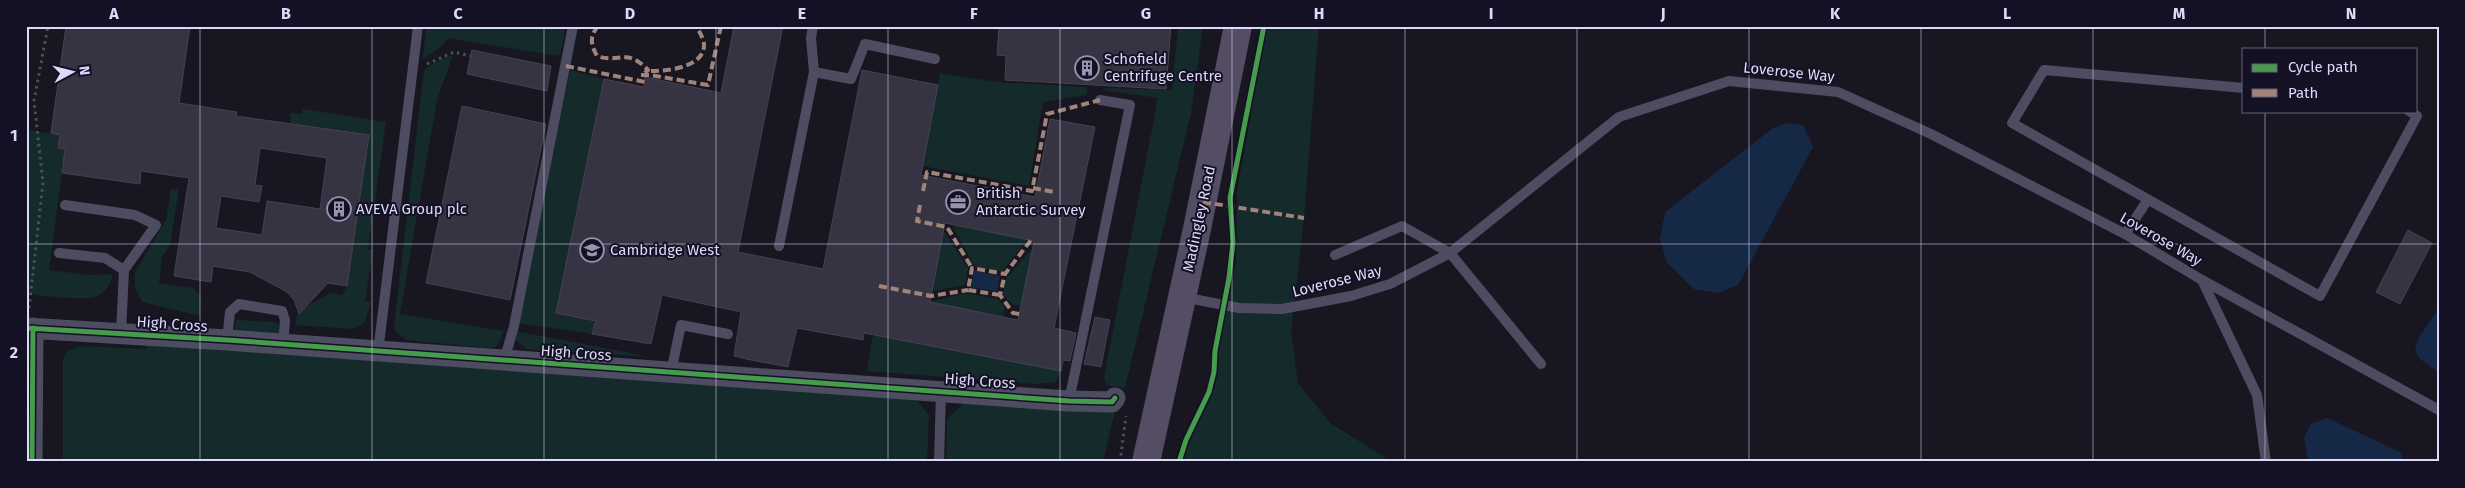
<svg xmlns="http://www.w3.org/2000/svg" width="2465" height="488" font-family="'Fira Sans',sans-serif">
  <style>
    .green { fill: #152b2b }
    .water { fill: #152947 }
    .building { fill: #363442; stroke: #454153; fill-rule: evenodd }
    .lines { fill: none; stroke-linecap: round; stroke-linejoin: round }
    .path { stroke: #47525c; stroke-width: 3; stroke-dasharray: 2.5 4; stroke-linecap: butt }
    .lane { stroke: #4d4c61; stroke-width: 10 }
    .street { stroke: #4d4c61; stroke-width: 21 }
    .primary { stroke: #544d64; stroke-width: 28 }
    .quiet { stroke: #a18479; stroke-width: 4; stroke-dasharray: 8 4; stroke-linecap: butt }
    .cycleway-casing { stroke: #141125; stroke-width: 8 }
    .cycleway { stroke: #469c4c; stroke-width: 5 }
    .grid { fill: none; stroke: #dcd9fb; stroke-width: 1; stroke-opacity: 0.55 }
    .labels { text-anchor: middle; stroke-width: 4; stroke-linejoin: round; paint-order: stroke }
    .poi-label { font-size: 15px; fill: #dcd9fb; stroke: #141125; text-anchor: start }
    .street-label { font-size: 15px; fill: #dcd9fb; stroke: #141125 }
    .neatline { fill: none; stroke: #dcd9fb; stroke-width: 2 }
    .grid-label { font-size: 16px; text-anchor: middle; font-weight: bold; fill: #dcd9fb }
  </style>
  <rect width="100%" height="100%" fill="#181620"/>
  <path class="green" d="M26,26H29L26,114Z
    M426,26H566L560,56L448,38L441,47L423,59Z
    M1178,26H1203L1191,113L1125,388L1106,385L1104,377L1158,98L1103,90V88L1172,90Z
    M1267,26H1319L1304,218L1291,332L1298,383L1330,423L1392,462H1179L1186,440L1209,392L1218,328L1236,263L1237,190Z
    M453,55L437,100L400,314L504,331L497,346L490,348L406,340L397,333L394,326L424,70L437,61Z
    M570,70L604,79L556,312L596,321L592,334L518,323Z
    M940,73L996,82L1087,87V95L1043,102L1029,186L923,166Z
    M303,109L386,122L368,249L373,250L365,301L371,302L365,322L354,329L295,325L298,311L330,293L342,295L347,286L369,136L291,124L290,113L302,114Z
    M26,130L60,135L58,147L65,149L49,270L88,275L113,274C111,282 108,289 101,294C90,303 42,295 26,294Z
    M171,189H179L170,245L162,257L159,283L194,288L201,298L200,316L142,302L135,288V272L166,220Z
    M952,225L1027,239L1003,271L975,267Z
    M944,231L968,268L965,285L932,291Z
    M1032,249L1021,306L1011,304L1003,294L1006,278Z
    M965,293L998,299L1005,308L1003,317L929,302Z
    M236,320L273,322L278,324L280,332L274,336L234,332Z
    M515,331L651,357L526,349L515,339Z
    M873,334L1061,371L1056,382L1037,384L867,371Z
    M145,342L916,399L929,415L927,462H63V360L66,352L79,346L146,349Z
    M966,402L1115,411L1103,462H946L947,419Z"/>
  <path class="water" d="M1788,123L1803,125L1813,147L1738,285L1719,293L1694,289L1667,263L1660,239L1665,212L1773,128Z
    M974,271L1000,276L997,292L971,287Z
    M2439,308V373L2420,359L2415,350L2419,337Z
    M2327,418L2400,452L2405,462H2308L2304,437L2311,424Z"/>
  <path class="building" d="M66,26H190L179,103L237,112L236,116L369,135L347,286L328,283L299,314L294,300L287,292L250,272L213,266L211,282L174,276L189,178L141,171L140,184L62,173L65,149L58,148L60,135L51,133ZM260,148L327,158L320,209L267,201L262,235L216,228L221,196L259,202L262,186L255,185Z
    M734,26H783L738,252L823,269L862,70L938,85L921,175L1035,197L1050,119L1095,127L1054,328L1076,333L1070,361L1063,360L1061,371L864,333L863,340L797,328L788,367L751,360L734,356L741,312L662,295L651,344L592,334L596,321L556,313L604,79L644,87L645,77L721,93ZM945,223L1034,241L1018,320L930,302Z
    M999,26H1171L1166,89L1005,80L1006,56L997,55Z
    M472,50L551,66L547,91L467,74Z
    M462,106L546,124L510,300L426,283Z
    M2408,230L2432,243L2400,304L2376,292Z
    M1095,317L1110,320L1101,367L1084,364Z"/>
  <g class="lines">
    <path class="path" d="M427,64L454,52L471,56
      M29,308L43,183L34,101L48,26
      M1120,462L1126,416"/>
    <path class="lane" d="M814,72L851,79L865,44L935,59
      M2244,88L2044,70L2012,123L2320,296L2417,116L2409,111
      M65,205L135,215L156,225L124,270L121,333
      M2125,234L2147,201
      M779,246L814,72L811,38L813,26
      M59,253L105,258L124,270
      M1335,255L1402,226L1450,253L1541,364
      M2202,280L2257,395L2266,462
      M1183,297L1239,308L1282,309L1351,296L1390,284L1450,253L1619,117L1729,81L1838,92L1931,134L2125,234L2202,280L2439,410
      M227,340L230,312L239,304L282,311L285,320L283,344
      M378,352L418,26
      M504,361L514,326L573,26
      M671,372L681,325L728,334
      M1069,401L1130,105L1100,100
      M939,462L941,391"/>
    <path class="street" d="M26,328L227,340L1069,401L1112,402L1115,398
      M32,462L33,328"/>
    <path class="primary" d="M1146,462L1197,229L1238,26"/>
    <path class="quiet" d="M598,26C589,37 591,45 597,56C620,64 626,47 648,70L642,75
      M566,66L645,82
      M651,71C666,71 704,68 704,45C704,39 699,31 696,26
      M641,75H650L708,85L721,26
      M1033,188L1054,192
      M923,191L927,172L1032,191L1047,114L1100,100
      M1203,202L1304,218
      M920,205L917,221L947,227L972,268
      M879,286L931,296L968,290
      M1000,295L968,290L972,268L1005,274
      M1019,314L1013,313L1000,295L1005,274L1031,240"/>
    <g class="cycleway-casing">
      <path id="cycleway" d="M26,328L227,340L1069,401L1112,402L1115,398
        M32,462L33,328
        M1179,462L1186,440L1209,392L1214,372L1215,351L1229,278L1233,242L1230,198L1264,26"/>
    </g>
    <use href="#cycleway" class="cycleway"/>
  </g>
  <path class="grid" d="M200,26V462M372,26V462M544,26V462M716,26V462M888,26V462M1060,26V462M1232,26V462M1405,26V462M1577,26V462M1749,26V462M1921,26V462M2093,26V462M2265,26V49M2265,111V462M26,244H2439"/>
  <defs>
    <g id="building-ring" transform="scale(1.25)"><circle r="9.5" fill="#141125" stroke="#9795ae" stroke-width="1.5"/><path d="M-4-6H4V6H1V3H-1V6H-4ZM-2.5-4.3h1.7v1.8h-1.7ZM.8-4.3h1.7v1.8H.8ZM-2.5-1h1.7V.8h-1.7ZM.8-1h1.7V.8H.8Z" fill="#9795ae"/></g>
    <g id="office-ring" transform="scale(1.25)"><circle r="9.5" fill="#141125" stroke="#9795ae" stroke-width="1.5"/><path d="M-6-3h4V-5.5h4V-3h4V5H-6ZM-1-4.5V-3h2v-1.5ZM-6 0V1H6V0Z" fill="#9795ae"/></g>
    <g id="university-ring" transform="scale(1.25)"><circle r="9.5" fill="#141125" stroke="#9795ae" stroke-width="1.5"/><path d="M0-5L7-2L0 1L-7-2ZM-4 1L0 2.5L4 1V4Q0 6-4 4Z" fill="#9795ae"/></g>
  </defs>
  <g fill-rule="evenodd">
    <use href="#building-ring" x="1087" y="68"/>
    <use href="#office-ring" x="958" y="202"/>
    <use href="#building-ring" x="339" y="209"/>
    <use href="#university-ring" x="592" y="250"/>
  </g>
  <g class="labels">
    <g class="poi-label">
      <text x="1104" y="64">Schofield<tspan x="1104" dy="17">Centrifuge Centre</tspan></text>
      <text x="976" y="198">British<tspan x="976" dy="17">Antarctic Survey</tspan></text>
      <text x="356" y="214">AVEVA Group plc</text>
      <text x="610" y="255">Cambridge West</text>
    </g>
    <g class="street-label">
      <text transform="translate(1789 72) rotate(6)" y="5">Loverose Way</text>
      <text transform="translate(1199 219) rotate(-78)" y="5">Madingley Road</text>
      <text transform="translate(2161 239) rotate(30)" y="5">Loverose Way</text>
      <text transform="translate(1337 281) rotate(-14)" y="5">Loverose Way</text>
      <text transform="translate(172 324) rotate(4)" y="5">High Cross</text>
      <text transform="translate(576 353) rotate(4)" y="5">High Cross</text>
      <text transform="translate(980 381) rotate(4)" y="5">High Cross</text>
    </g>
  </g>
  <rect width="2465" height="488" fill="none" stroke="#141125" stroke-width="55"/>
  <rect x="2242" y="48" width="175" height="65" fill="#141125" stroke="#64617b"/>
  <rect x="2252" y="64" width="25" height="8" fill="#469c4c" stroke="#64617b"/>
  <text x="2288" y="72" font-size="15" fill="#dcd9fb">Cycle path</text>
  <rect x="2252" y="89" width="25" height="8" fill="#a18479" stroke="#64617b"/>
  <text x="2288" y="98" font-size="15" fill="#dcd9fb">Path</text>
  <g transform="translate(72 72) rotate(83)" stroke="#141125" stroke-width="4" paint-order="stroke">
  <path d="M0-4L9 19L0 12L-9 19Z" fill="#dcd9fb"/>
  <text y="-8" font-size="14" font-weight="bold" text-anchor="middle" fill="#dcd9fb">N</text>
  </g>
  <rect x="28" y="28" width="2410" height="432" class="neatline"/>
  <g class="grid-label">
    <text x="114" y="19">A</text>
    <text x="286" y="19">B</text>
    <text x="458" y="19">C</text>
    <text x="630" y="19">D</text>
    <text x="802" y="19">E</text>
    <text x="974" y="19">F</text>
    <text x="1146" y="19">G</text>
    <text x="1319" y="19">H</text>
    <text x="1491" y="19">I</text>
    <text x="1663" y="19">J</text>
    <text x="1835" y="19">K</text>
    <text x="2007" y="19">L</text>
    <text x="2179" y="19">M</text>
    <text x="2351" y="19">N</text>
    <text x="14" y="141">1</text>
    <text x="14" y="358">2</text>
  </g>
</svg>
